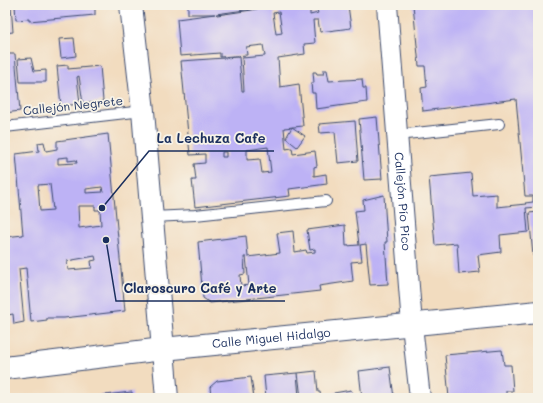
<svg xmlns="http://www.w3.org/2000/svg" width="543" height="403" font-family="Mali,sans-serif">
  <style>
    .building { fill: #bdb2f5; fill-rule: evenodd }
    .lines { fill: none; stroke-linecap: round; stroke-linejoin: round }
    .lane-casing { stroke: #3b496d; stroke-width: 12 }
    .street-casing { stroke: #3b496d; stroke-width: 22 }
    .secondary-casing { stroke: #3b496d; stroke-width: 24 }
    .lane { stroke: #fff; stroke-width: 10 }
    .street { stroke: #fff; stroke-width: 20 }
    .secondary { stroke: #fff; stroke-width: 22 }
    .labels { text-anchor: middle; stroke-width: 3.5; stroke-linejoin: round; paint-order: stroke }
    .street-label { font-size: 12px; fill: #1b2f5e; stroke: #f7f3e8 }
    .leader { fill: none; stroke: #1b2f5e; stroke-width: 1.5 }
    .callout-dot { fill: #1b2f5e; stroke: #f7f3e8; stroke-width: 1.5 }
    .callout-label { font-size: 13px; text-anchor: middle; font-weight: bold; fill: #1b2f5e; stroke: #f7f3e8; stroke-width: 3.5; stroke-linejoin: round; paint-order: stroke }
  </style>
  <rect width="100%" height="100%" fill="#f7f3e8"/>
  <filter id="ink" filterUnits="userSpaceOnUse"><feTurbulence type="fractalNoise" baseFrequency=".025" numOctaves="2"/><feDisplacementMap in="SourceGraphic" scale="8" xChannelSelector="R" yChannelSelector="G"/><feConvolveMatrix kernelMatrix="1 2 1 2 8 2 1 2 1" color-interpolation-filters="sRGB"/></filter>
  <filter id="wash" filterUnits="userSpaceOnUse"><feTurbulence type="fractalNoise" baseFrequency=".012" numOctaves="4" result="noise"/><feDisplacementMap in="SourceGraphic" scale="16" xChannelSelector="R" yChannelSelector="G"/><feGaussianBlur stdDeviation="0.9" result="paint"/><feColorMatrix in="noise" values="0 0 0 0 0 0 0 0 0 0 0 0 0 0 0 0 0 1.4 0 .05"/><feComposite in="paint" operator="in"/></filter>
  <g filter="url(#wash)">
    <rect width="100%" height="100%" fill="#f2dcbf"/>
    <g id="blocks">
      <path class="building" d="M5,5H11L13,32L5,33Z
        M15,5H95V15L29,21V19L16,20Z
        M188,5H252V9L216,14L217,15L252,10L273,5H348L351,28L320,32L318,20H313L315,43L304,44L305,54L278,58L280,87L299,84L303,126L284,128L286,149L292,148L293,154L315,151L317,166L314,167V176L326,174L327,184L289,189L290,196L195,207L192,180H196L194,164L205,163V154L190,155L181,61L239,57L242,91H244L242,58L265,56L263,45L246,47L247,55L220,57V53L180,56L177,19L215,14H188ZM317,10L318,13L310,15V11ZM279,12L282,33L276,34L273,13ZM268,147L271,172L262,173L260,159L247,160V150ZM222,152H226V157H222Z
        M413,5H538V207L526,208L528,232L500,235L501,252L478,255L480,272L459,274L457,243L435,245L429,177L471,173L473,196L497,194V207L526,204L525,203L533,202V196H525L516,99L423,111L421,88L427,87L425,66H419Z
        M74,38L76,56L61,58L59,39Z
        M5,54H15L20,111L5,113Z
        M31,58L34,71L46,70V82H20L18,59Z
        M68,65V69L100,66L103,101L83,104L79,76L77,77L80,104L61,106L57,66Z
        M323,70H327L329,81L362,79L363,88H366L367,102L316,109L315,93H312L311,83H314L313,72H316L317,74H324Z
        M377,117L382,179L364,180L359,119Z
        M355,121L358,161L338,163L335,132L320,133L319,124Z
        M292,127L305,136L297,147L286,138Z
        M108,134L125,311L64,318H47V320L31,322L26,268L19,269L24,322L14,324L13,314L8,315L7,301H5V237L23,235L16,154L39,151L38,143L44,142L46,151L57,149V141ZM68,157V161L76,160L77,163L58,164V158ZM50,184L53,210L40,211L38,185ZM102,187L103,192L86,193V189ZM78,206H95V210H100L101,225L79,228ZM95,256L96,260L91,261L92,268L68,270L67,261Z
        M384,195L387,242H385L388,284L370,285L366,244L360,245L362,261L351,262L353,281L319,286L320,291L210,303L203,298L198,242L246,236L248,257L280,253L277,233L293,231L295,252L306,250L307,253L315,252V249L310,250L307,230L345,225L346,246L359,245L355,211L364,210L363,200ZM244,257H246L249,285L241,286L240,275L245,274Z
        M538,212V255L533,256L529,213Z
        M502,350L504,365H511L513,391H506V396L492,398H449L445,355Z
        M390,367L394,398H362L359,371Z
        M316,371L318,392H320L321,398H301L298,373Z
        M297,373L299,398H266L264,376Z
        M251,377L254,398H211L210,387L217,381Z
        M351,390L355,398H335L334,393Z
        M132,392V398H87V397Z"/>
    </g>
  </g>
  <g filter="url(#ink)">
    <use href="#blocks" fill-opacity="0" stroke="#3b496d" stroke-width="1"/>
    <g class="lines">
      <g class="lane-casing">
        <path id="lane" d="M5,127L143,111
          M397,135L499,124
          M152,217L195,215L326,201"/>
      </g>
      <g class="street-casing">
        <g id="street">
          <path id="s1" d="M387,5L412,325L420,398"/>
        </g>
      </g>
      <g class="secondary-casing">
        <g id="secondary">
          <path d="M131,5L143,111L167,398"/>
          <path id="s2" d="M5,368L163,349L538,312"/>
        </g>
      </g>
      <use href="#lane" class="lane"/>
      <use href="#street" class="street"/>
      <use href="#secondary" class="secondary"/>
    </g>
  </g>
  <g class="labels">
    <g class="street-label">
      <text transform="translate(73 106) rotate(-6)" y="4">Callejón Negrete</text>
      <text dy="4" stroke="none"><textPath href="#s1" startOffset="197">Callejón Pío Pico</textPath></text>
      <text dy="4" stroke="none"><textPath href="#s2" startOffset="268">Calle Miguel Hidalgo</textPath></text>
    </g>
  </g>
  <path class="leader" d="M102 208L149 151H274M106 240L116 301H285"/>
  <g class="callout-dot">
    <circle cx="102" cy="208" r="4"/>
    <circle cx="106" cy="240" r="4"/>
  </g>
  <g class="callout-label">
    <text x="211" y="143">La Lechuza Cafe</text>
    <text x="200" y="293">Claroscuro Café y Arte</text>
  </g>
  <rect width="543" height="403" fill="none" stroke="#f7f3e8" stroke-width="20"/>
</svg>
